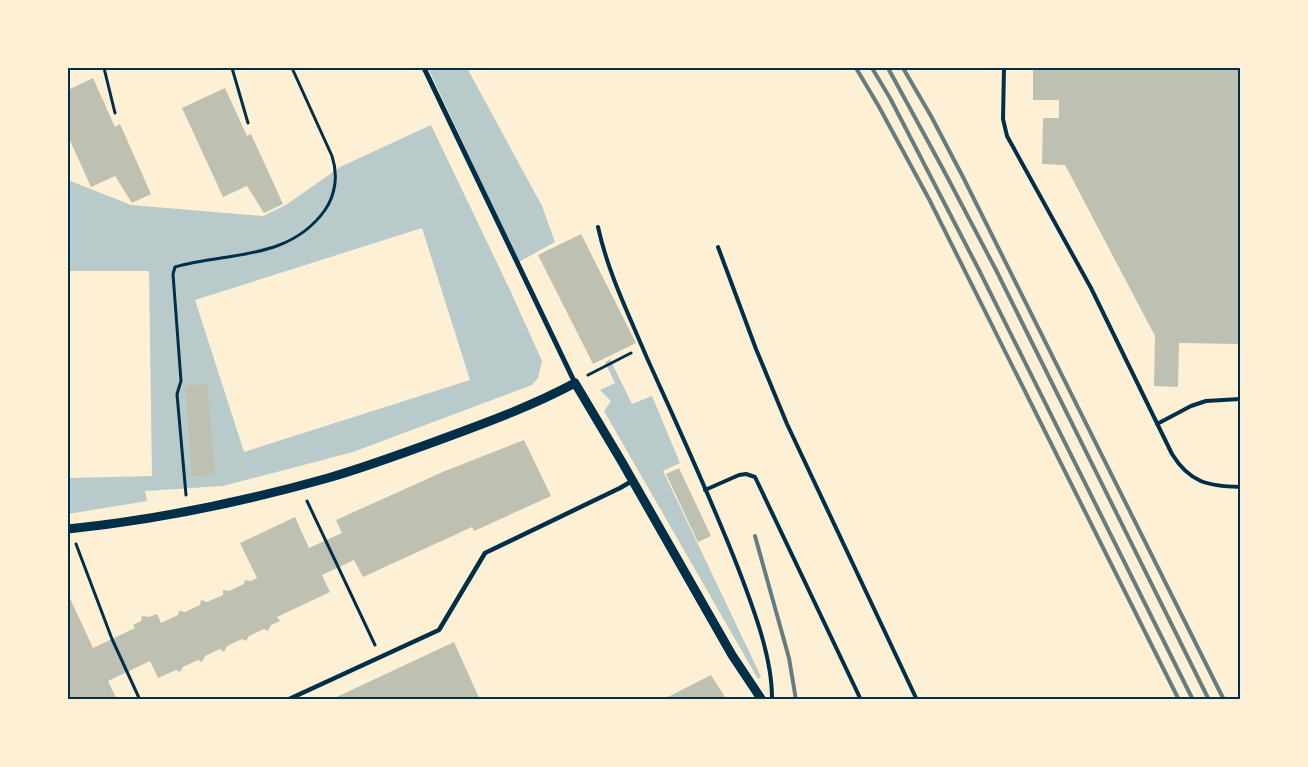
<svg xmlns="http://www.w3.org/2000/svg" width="1308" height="767" font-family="Inter,sans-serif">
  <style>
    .green { fill: #b9caca; fill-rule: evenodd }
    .building { fill: #bec0b2 }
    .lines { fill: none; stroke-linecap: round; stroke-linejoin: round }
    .path { stroke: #003049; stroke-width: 3 }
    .service { stroke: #003049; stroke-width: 4 }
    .pedestrian { stroke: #003049; stroke-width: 4.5 }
    .minor { stroke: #003049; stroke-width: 5 }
    .tertiary { stroke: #003049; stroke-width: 9 }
    .rail { stroke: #657d81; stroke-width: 4 }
    .neatline { fill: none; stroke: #003049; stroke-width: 2 }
  </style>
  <rect width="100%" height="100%" fill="#fdf0d5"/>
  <path class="green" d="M428,68H467L542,206L555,242L519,262Z
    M431,125L510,290L542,361L538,378L532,385L353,452L223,486L145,491L147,501L68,514V478L152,476L149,271H68V180L131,205L263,216L286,205L340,167ZM422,228L470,380L244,452L195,300Z
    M610,359L632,404L652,396L680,463L663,471L756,666L761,677L758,679L604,411L611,401L600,390L615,383L605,362Z"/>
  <path class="building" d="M1033,68H1240V344L1179,343L1178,387L1154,386L1155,336L1065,165L1042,164L1043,118H1059V100H1033Z
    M93,78L115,127L120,124L151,194L132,203L115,176L91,187L68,136V90Z
    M225,88L247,136L251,134L283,204L264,213L247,186L223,197L182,108Z
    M581,234L636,343L593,364L538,255Z
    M207,384L215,474L192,476L185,386Z
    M524,440L551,496L474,531L472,527L363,577L354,560L322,575L330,592L277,617L280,621L271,625L268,631L264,629L249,636L246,641L242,639L227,646L224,652L220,649L205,656L202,662L198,660L183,667L180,672L176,670L158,678L150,661L108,681L116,698H114L68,700V594L93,648L135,628L133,625L141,621L142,616L149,617L157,614L161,623L178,615L179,611L185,612L200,605L201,600L207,602L223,595V590L229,591L244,584L245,580L251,581L257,578L240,543L295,517L309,548L342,533L336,520L445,471Z
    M679,468L711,536L698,542L666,474Z
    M454,642L480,700H330L343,694Z
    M711,675L727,700H662Z"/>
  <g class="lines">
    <path class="path" d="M104,68L115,113
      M232,68L248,123
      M588,375L631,353
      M186,495L177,394L181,381L173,274L175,267C227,252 289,261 325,210C336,194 338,174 332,156L292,68
      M307,501L375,645
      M76,544L112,639L140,700"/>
    <path class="service" d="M1004,68L1003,119L1007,136L1091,288L1172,454C1190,483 1208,486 1240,487
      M598,227C608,273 629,315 647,358C679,429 712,500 740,573C754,610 772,658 772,697L770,700
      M718,247L756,349L787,424L917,700
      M1157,424L1191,406L1206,401L1240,399
      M705,490L739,475L746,474L755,477L861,700"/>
    <path class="pedestrian" d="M287,700L439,630L485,553L620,488L632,481"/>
    <path class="minor" d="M424,68L575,383"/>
    <path class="tertiary" d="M68,529C155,520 243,502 328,478C366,467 404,453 442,439C488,422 532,406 575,383L622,462L732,655L762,700"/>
    <path class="rail" d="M856,68L878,105L929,199L1179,700
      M872,68L890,98L979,270L1193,700
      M888,68L943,169L996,270L1209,700
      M903,68L931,116L963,177L1224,700
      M755,536L789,658L796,700"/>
  </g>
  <rect width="1308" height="767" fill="none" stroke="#fdf0d5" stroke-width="138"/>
  <rect x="69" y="69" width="1170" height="629" class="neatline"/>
</svg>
